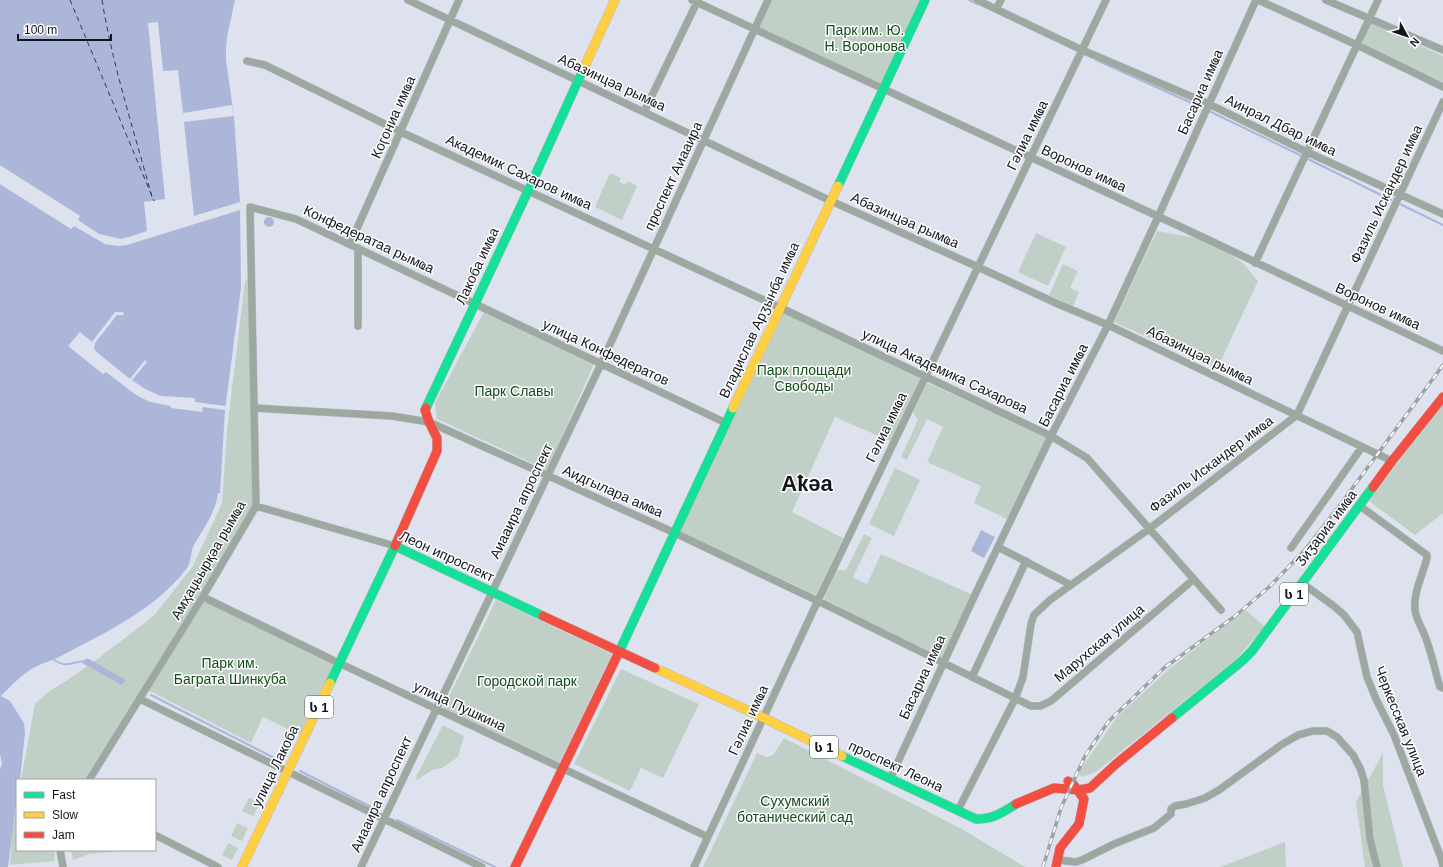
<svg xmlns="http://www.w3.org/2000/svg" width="1443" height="867" font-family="Helvetica,'Noto Sans Georgian',sans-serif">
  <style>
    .green { fill: #c0d0c7 }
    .water { fill: #abb6d9 }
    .pier { fill: #dee2ef }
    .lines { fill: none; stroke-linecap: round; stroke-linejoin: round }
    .stream { stroke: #abb6d9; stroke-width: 2 }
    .ferry { stroke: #2c3870; stroke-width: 1; stroke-dasharray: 5 4; stroke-linecap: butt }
    .street-casing { stroke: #bbbec8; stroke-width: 8 }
    .fast-casing { stroke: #bbbec8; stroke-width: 10 }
    .slow-casing { stroke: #bbbec8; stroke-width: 10 }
    .jam-casing { stroke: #bbbec8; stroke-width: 10 }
    .street { stroke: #9da8a0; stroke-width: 7 }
    .fast { stroke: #16e098; stroke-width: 9 }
    .slow { stroke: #ffcf43; stroke-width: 9 }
    .jam { stroke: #f24e42; stroke-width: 9 }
    .rail-casing { stroke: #9da2a4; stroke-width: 3.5 }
    .rail { stroke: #fff; stroke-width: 2; stroke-dasharray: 6; stroke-linecap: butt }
    .labels { text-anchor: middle; stroke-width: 3; stroke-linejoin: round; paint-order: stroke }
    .shield { fill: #fff; stroke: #595b61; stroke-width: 1 }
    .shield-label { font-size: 13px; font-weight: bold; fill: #12151d }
    .park-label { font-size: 14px; fill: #124b1a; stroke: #fff }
    .street-label { font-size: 14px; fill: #12151d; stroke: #fff }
    .town-label { font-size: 22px; font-weight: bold; fill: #12151d; stroke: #fff }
  </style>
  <rect width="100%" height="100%" fill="#dee2ef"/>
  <path class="green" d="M768,0H925L883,89L755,29Z
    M1371,23L1443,56V82L1362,45Z
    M610,173L621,178L619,182L626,185L628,181L637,186L622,220L595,207Z
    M1157,231L1196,238L1226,252L1243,263L1258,281L1217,369L1114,322Z
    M1036,233L1066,247L1048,286L1018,272Z
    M1063,264L1078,271L1070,288L1079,292L1073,306L1049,295Z
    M252,279V512L84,780H21L35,704L48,692L69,679L100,657L146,622L156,613L193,566L222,503L227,430L245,281Z
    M780,310L920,378L890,441L835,417L792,512L843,538L816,595L678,531Z
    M484,312L594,364L547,470L437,419L435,403Z
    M926,382L1048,438L1009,520L974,503L981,486L927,462L943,427L927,419L907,460L901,457L918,420L912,411Z
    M1443,402V513L1415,535L1369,501Z
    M895,468L920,480L894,536L869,524Z
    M864,534L872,538L853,577L867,584L881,554L973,595L943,661L824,599L837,570H846Z
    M203,597L339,663L304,737L263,717L251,743L146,689Z
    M496,600L612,654L560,762L443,709Z
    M1246,610L1265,627L1236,659L1096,772L1082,777L1079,775L1080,770L1117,717L1169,669Z
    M621,669L699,704L663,778L641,768L630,791L574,764Z
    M443,725L464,736L458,757L442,768L432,770L417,780L416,777Z
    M784,738L960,828L1025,867H703L757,753L766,757L773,755Z
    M1383,753V785L1403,867H1365L1356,802Z
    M249,798L260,803L253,816L242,811Z
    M17,806V850H55L54,861L10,865L12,834Z
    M237,823L248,828L242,841L231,836Z
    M1285,842L1286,867H1220Z
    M228,843L238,848L232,860L222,855Z
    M71,850H130L89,854L73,860Z"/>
  <path class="water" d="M0,0H235L227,37L226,48V60L234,116L240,202L241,288L225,410L220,493H218C216,512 203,529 194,545C190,552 192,561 187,568C155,610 106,632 61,656C52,661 42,663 33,668C21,675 11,686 1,696L10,701L24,723L25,733L20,780H17V798L8,867H0V769L2,764L0,754Z
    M264 222a5 5 0 1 1 10 0a5 5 0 1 1-10 0Z
    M981,530L995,537L984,558L971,551Z
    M87,658L126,680L122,685L82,663Z"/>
  <path class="pier" d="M158,22L163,71L178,70L183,113L232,105L234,116L184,122L194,216L240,202V210L127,245L118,246L105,244L74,226L71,229L0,184V165L80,216L78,220L99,234L121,239L129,237L147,231L144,202L165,199L148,23Z
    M115,312H123L124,315H117L95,343L94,349L99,354L130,379L145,360L147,362L132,380L145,389L161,396L195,398V402L226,406L225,410L203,407L202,412L171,408V406L150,402L136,395L106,372L103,374L68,346L80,332L92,342Z"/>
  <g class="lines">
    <path class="stream" d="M969,0L977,4
      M1096,60L1205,109
      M1209,111L1302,156
      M1306,158L1391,200
      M1400,204L1443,225
      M54,660C69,669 71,661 86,661
      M151,695L280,761
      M300,771L377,810
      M397,820L495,867"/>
    <path class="ferry" d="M70,0L154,201
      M102,0C113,67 134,131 152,197"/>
    <g class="street-casing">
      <path id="street" d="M408,0L831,201L978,267L1058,304L1108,325L1392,461
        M692,0L1194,233L1443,351
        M977,0L1082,50L1209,104L1307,152L1443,214
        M1258,0L1357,45L1443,87
        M1326,0L1443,50
        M996,9L1001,0
        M247,61L265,65L401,132L781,308L1051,436L1087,458L1221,610
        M644,112L698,0
        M350,244L459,0
        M358,248V326
        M1255,263L1378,0
        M254,408L392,416L429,422L675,533L818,601L1031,706H1040L1051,701L1194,579
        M256,506L395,546
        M1360,506L1427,555V558C1423,574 1413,593 1415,610C1416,620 1423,629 1426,639C1432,654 1435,671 1440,687L1443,688
        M998,547L1071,585
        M1291,548L1362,447
        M1302,583L1335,607L1344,615L1357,632L1367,677L1376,699L1394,735L1441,858L1443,866
        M203,597L339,663L708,837
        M972,677L1026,561
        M140,699L482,867
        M890,779L973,599L1051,436L1108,325L1158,217L1256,0
        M89,780L199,603L256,506L250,207L296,219L726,423
        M958,810L1015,699L1023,677L1031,624L1034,615L1050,600L1149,529L1297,415L1443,102
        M155,835L218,867
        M60,850L63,867
        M1058,860L1076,862L1082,860L1114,844L1154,828L1171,814V809L1175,806L1186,804L1205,798L1219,790L1281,745L1298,735L1313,731H1327L1337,737L1353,755L1360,768L1364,780L1370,839L1377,867
        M361,867L601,364L768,0
        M694,867L813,611L1106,0"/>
    </g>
    <g class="fast-casing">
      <path id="fast" d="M838,186L925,0
        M426,408L528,191L583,70
        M619,652L733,408
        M330,683L395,546L543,616
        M1172,718L1242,661L1252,651L1373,487
        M842,756L976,819C993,819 1002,813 1016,804"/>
    </g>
    <g class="slow-casing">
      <path id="slow" d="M583,70L615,0
        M733,408L838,186
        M655,668L764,718L842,756
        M242,867L330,683"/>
    </g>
    <g class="jam-casing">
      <path id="jam" d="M1373,487L1392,461L1443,397
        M395,546L437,451V438L429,422L425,410L426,408
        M543,616L655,668
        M1016,804L1054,788L1078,790L1090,788L1116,764L1172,718
        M515,867L619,652
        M1056,867L1060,848L1079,824L1084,799L1073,784L1068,781"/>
    </g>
    <use href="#street" class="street"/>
    <use href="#fast" class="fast"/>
    <use href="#slow" class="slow"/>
    <use href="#jam" class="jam"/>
    <g class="rail-casing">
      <path id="rail" d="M1043,867L1061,808L1085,756L1108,722L1164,668L1234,617L1269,587L1304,551L1340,505L1443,365"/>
    </g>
    <use href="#rail" class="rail"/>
  </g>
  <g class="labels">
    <g class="shield">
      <rect x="1280" y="583" width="28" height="22" rx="3"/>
      <rect x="305" y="696" width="28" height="22" rx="3"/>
      <rect x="810" y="736" width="28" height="22" rx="3"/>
    </g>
    <g class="shield-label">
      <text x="1294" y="599">ს 1</text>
      <text x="319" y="712">ს 1</text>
      <text x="824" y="752">ს 1</text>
    </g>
    <g class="park-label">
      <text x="865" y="35">Парк им. Ю.<tspan x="865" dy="16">Н. Воронова</tspan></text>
      <text x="804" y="375">Парк площади<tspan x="804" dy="16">Свободы</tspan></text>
      <text x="514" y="396">Парк Славы</text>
      <text x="230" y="668">Парк им.<tspan x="230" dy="16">Баграта Шинкуба</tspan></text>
      <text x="527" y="686">Городской парк</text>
      <text x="795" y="806">Сухумский<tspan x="795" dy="16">ботанический сад</tspan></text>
    </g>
    <g class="street-label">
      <text transform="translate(612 82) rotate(25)" y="5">Абазинцәа рымҩа</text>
      <text transform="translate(1200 92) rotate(-66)" y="5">Басариа имҩа</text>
      <text transform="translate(393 117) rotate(-66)" y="5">Коӷониа имҩа</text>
      <text transform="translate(1281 125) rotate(26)" y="5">Аинрал Дбар имҩа</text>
      <text transform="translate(1027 135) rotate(-64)" y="5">Гәлиа имҩа</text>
      <text transform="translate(1084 168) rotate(25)" y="5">Воронов имҩа</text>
      <text transform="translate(519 172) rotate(25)" y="5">Академик Сахаров имҩа</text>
      <text transform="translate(673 176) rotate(-65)" y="5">проспект Аиааира</text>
      <text transform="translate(1386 194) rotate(-65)" y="5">Фазиль Искандер имҩа</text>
      <text transform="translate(905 220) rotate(24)" y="5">Абазинцәа рымҩа</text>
      <text transform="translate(369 239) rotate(25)" y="5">Конфедератаа рымҩа</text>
      <text transform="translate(477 266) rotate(-65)" y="5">Лакоба имҩа</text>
      <text transform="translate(1378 306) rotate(25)" y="5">Воронов имҩа</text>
      <text transform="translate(759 320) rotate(-65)" y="5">Владислав Арӡынба имҩа</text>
      <text transform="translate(606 352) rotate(25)" y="5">улица Конфедератов</text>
      <text transform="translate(1200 355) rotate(26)" y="5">Абазинцәа рымҩа</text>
      <text transform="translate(945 371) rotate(25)" y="5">улица Академика Сахарова</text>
      <text transform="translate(1063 385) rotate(-63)" y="5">Басариа имҩа</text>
      <text transform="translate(886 427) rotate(-64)" y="5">Гәлиа имҩа</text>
      <text transform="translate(1211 464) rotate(-37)" y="5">Фазиль Искандер имҩа</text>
      <text transform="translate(613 491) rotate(24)" y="5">Аидгылара амҩа</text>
      <text transform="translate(521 501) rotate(-64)" y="5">Аиааира апроспект</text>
      <text transform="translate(1326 528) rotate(-53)" y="5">Ӡиӡариа имҩа</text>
      <text transform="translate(447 556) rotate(25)" y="5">Леон ипроспект</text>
      <text transform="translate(208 560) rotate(-60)" y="5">Амҳаџьырқәа рымҩа</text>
      <text transform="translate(1099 643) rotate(-40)" y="5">Марухская улица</text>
      <text transform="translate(922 677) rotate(-65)" y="5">Басариа имҩа</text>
      <text transform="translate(460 706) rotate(25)" y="5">улица Пушкина</text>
      <text transform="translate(748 720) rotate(-65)" y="5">Гәлиа имҩа</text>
      <text transform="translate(1401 721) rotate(68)" y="5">Черкесская улица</text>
      <text transform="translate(275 766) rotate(-64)" y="5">улица Лакоба</text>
      <text transform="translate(896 766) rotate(25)" y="5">проспект Леона</text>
      <text transform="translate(381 794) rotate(-65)" y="5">Аиааира апроспект</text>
    </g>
    <g class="town-label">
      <text x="807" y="491">Аҟəа</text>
    </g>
  </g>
  <rect x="16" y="779" width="140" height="72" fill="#ffffff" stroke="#a0a1a5"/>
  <rect x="24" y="792" width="20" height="6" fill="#16e098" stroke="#a0a1a5"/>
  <text x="52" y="799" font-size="12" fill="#12151d">Fast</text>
  <rect x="24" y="812" width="20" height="6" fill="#ffcf43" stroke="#a0a1a5"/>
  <text x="52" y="819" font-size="12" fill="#12151d">Slow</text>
  <rect x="24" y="832" width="20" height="6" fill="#f24e42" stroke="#a0a1a5"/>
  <text x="52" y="839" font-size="12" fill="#12151d">Jam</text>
  <g transform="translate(1407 36) rotate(130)" stroke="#ffffff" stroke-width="3" paint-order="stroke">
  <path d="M0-3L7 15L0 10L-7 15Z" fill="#12151d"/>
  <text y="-6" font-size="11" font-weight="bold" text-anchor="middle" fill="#12151d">N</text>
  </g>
  <path d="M18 34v6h93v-6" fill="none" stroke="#12151d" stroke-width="2"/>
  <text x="24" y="34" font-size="12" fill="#12151d" stroke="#ffffff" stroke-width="3" paint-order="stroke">100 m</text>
</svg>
